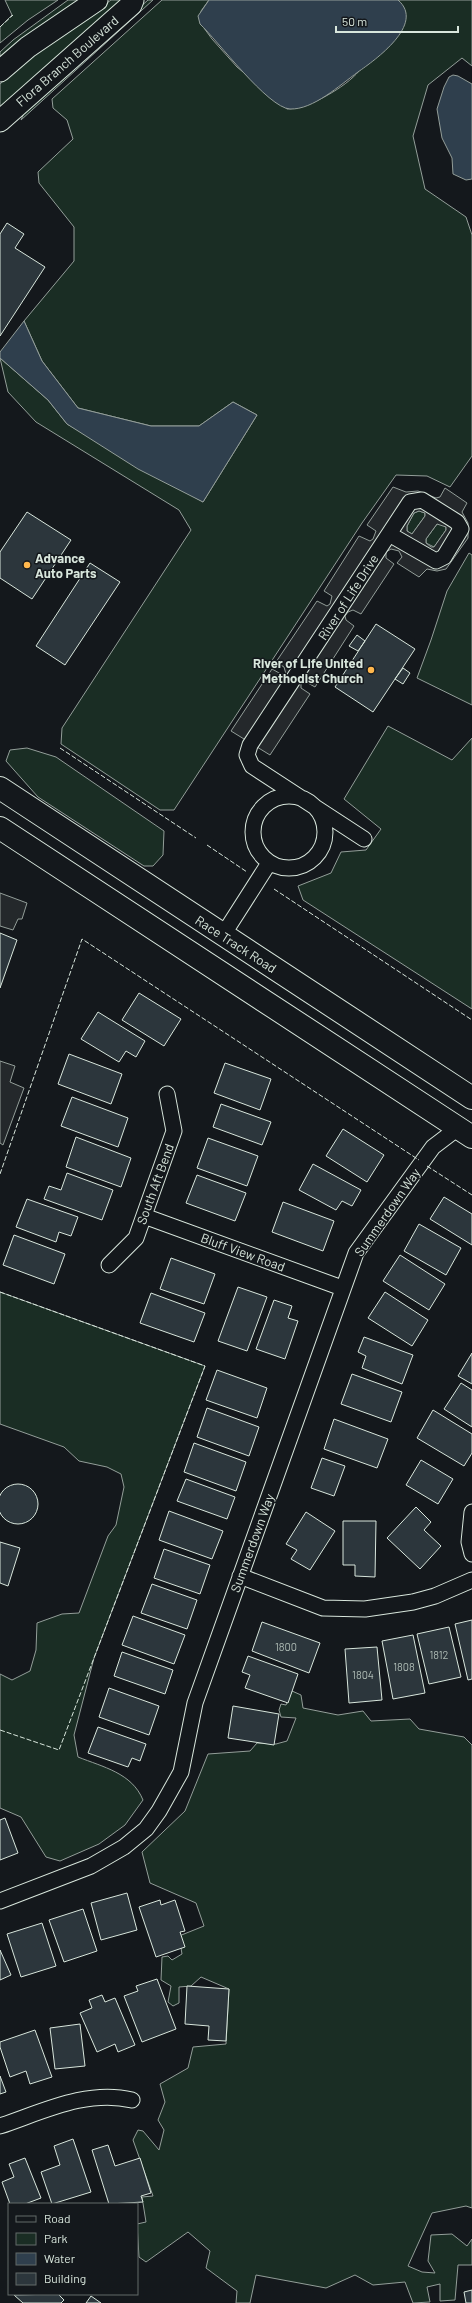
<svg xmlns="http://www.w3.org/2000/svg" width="472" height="2303" font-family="Barlow,sans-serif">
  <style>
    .green { fill: #1a2d24; stroke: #939e99 }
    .parking { fill: #24282b; stroke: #939e99; fill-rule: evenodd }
    .water { fill: #2f3f4d; stroke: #939e99 }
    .building { fill: #2c363c; stroke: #d8e6dc }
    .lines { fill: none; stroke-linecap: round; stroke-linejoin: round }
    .street-casing { stroke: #d8e6dc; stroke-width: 17 }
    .secondary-casing { stroke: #d8e6dc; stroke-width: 23 }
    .primary-casing { stroke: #d8e6dc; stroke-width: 24 }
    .street { stroke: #14181c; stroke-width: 15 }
    .secondary { stroke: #14181c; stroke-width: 21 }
    .primary { stroke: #14181c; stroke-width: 22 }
    .fence { stroke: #d8e6dc; stroke-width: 1; stroke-dasharray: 5 2; stroke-linecap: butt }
    .poi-dot { fill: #ffb74d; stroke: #14181c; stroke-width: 1.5 }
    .labels { text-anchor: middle; stroke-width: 3; stroke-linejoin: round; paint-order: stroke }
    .number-label { font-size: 11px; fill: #adbab4 }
    .street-label { font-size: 13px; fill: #d8e6dc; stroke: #14181c }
    .poi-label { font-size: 13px; font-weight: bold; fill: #d8e6dc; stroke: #14181c; text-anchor: start }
  </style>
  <rect width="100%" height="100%" fill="#14181c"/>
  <path class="green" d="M5,0H58L28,20L0,43V27L12,15Z
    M68,0H82L0,58V52L13,40Z
    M111,0H128L0,111V84L26,61Z
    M148,0H153L21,120L25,111Z
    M162,0H209L201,11L204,28L212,39L237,67L287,109C308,109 346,87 359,71C375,51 387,24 400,2L398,0H472V66L462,58L428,85L413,136L425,189L466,217L472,235V456L450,487L427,476L396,475L362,523L174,810H160L61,744L62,728L191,530L179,510L36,422L8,392L0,358L48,400L67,424L203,502L257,415L233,402L199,426H151L78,408L42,361L24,321L74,261V227L39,183L38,172L73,139L67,120L53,108L52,99Z
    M419,511L425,513V516L412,534L407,531V526L414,513Z
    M440,523L446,527V530L434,547L426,543V539L437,524Z
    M469,553L472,555V705L417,678L431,640L447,591Z
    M388,726L452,760L472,738V1009L303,900L298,886L331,873L341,852L366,850L381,829L344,799Z
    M27,748L56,757L164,831L163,855L153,866H144L38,797L6,761L10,750Z
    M0,1292L205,1366L94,1658L74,1735L78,1757C103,1767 132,1773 143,1800L125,1825L99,1844L60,1861L46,1857L21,1817L0,1808V1674L12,1680L30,1671L36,1650L37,1623L62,1614L79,1613L108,1536L116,1525L124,1487L121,1474L107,1467L79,1461L64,1447L0,1424Z
    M292,1691L301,1695L303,1708L338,1715L363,1711L371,1721L410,1719L419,1729L464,1737L472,1745V2208L466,2206L432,2213L408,2266L422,2272L435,2273L428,2261L431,2235L452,2234L467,2246L472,2239V2265H458L455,2300L440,2301V2284L427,2287L430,2302L413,2303L405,2282L373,2285L355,2275L326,2288L256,2275L250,2303H236L237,2291L206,2268L210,2251L188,2232L146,2262L139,2257L137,2224L146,2222L142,2197L153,2196L133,2140L138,2130L143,2131L159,2150L164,2130L158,2120L165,2102L160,2084L188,2068L193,2047L226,2044L229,1989L201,1977L191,1986L179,1987V2003L173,2006L168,2002L171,1986L161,1980L162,1957L168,1956L172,1960L182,1954L179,1936L204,1926L196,1903L150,1883L142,1852L185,1811L208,1754L250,1751L257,1743L276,1744L287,1741L296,1718L281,1717L279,1710L281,1704L286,1705Z"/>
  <path class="parking" d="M393,487L406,492L418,491L436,498L440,497L445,488L467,503L462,512L468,523V538L446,569L437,571L427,569L419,577L397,563L402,557L399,551L391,549L386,552V558L394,564L361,614L353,610L348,612L345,616L346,620L354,626L315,687L306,682L301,683V688L310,694L270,755L231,731L272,669L281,674H286L284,667L276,662L317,601L327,606L330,604L332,596L324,591L359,536L370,541L373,539L376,531L367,525ZM419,511L425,513V516L412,534L407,531V526L414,513ZM437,524L446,527V530L434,547H431L426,543V539Z
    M0,893L27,903L22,919H18L13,930L0,926Z
    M0,1061L15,1066L10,1082L24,1088L3,1145L0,1143Z"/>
  <path class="water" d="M209,0H398C426,24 375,60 358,72C340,85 313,110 290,109C268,108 217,40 200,24L198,16Z
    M453,75L458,76L472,84V179L466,180L453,174L452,158L442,138L437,109L444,87L449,77Z
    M24,321L42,361L78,408L151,426H199L233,402L257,415L203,502L138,469L67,424L48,400L0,358V352Z"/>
  <path class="building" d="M7,223L24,234L15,248L45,267L0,336V234Z
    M27,512L71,540L32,599L0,578V552Z
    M90,563L120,582L65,665L36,646Z
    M376,624L415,649L373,712L335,687Z
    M357,635L365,641L358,651L349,646Z
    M403,668L410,673L403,684L395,679Z
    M0,933L17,940L0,988Z
    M139,993L181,1019L164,1046L122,1020Z
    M98,1012L145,1041L136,1057L126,1051L119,1062L81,1039Z
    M69,1054L122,1074L111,1104L58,1084Z
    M225,1063L271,1079L260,1110L214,1093Z
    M72,1097L128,1118L118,1147L61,1126Z
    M221,1104L271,1122L262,1145L213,1127Z
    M343,1129L384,1155L367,1182L326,1156Z
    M76,1137L131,1158L121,1187L66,1167Z
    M208,1138L258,1156L247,1186L197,1168Z
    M313,1164L361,1190L352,1206L342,1201L336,1210L299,1190Z
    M67,1173L113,1190L102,1220L44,1199L49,1186L61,1190Z
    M197,1175L246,1193L235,1221L186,1203Z
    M444,1197L472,1214V1245L430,1219Z
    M27,1199L78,1217L71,1236L59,1232L56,1242L16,1227Z
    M283,1202L334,1221L323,1251L272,1232Z
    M419,1224L461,1248L446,1275L404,1251Z
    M14,1235L65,1254L54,1284L3,1265Z
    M400,1255L445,1284L429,1310L383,1281Z
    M171,1258L215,1274L204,1304L160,1289Z
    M238,1287L267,1297L247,1351L218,1341Z
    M385,1292L428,1320L412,1346L368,1318Z
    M151,1293L205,1313L194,1342L140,1323Z
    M274,1300L292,1306L288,1318L298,1321L285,1359L256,1349Z
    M364,1337L413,1355L402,1384L362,1368L366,1356L358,1352Z
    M472,1353V1384L458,1376Z
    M217,1370L267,1388L257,1418L206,1400Z
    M352,1374L402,1392L391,1422L341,1404Z
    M461,1383L472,1390V1427L444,1409Z
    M207,1408L259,1427L249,1456L197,1437Z
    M433,1410L472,1434V1453L464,1466L417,1438Z
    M334,1419L388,1439L377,1468L324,1449Z
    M194,1443L246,1462L236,1491L184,1472Z
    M322,1458L345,1466L334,1496L311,1488Z
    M421,1460L453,1479L438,1504L406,1485Z
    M186,1479L235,1497L227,1519L177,1501Z
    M-2 1504a20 20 0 1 1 40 0a20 20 0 1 1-40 0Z
    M416,1507L431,1522L424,1530L441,1546L420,1569L387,1538Z
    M169,1511L223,1531L212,1559L159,1540Z
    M306,1512L335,1531L310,1570L291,1559L297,1550L286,1544Z
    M343,1521H376L375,1577L355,1576V1565H343Z
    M0,1542L20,1548L8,1586L0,1583Z
    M164,1549L210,1565L200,1594L154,1578Z
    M152,1584L197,1600L187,1629L141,1613Z
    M133,1616L185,1635L174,1664L122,1645Z
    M472,1620V1679L468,1680L455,1624Z
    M262,1622L320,1643L309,1673L252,1651Z
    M449,1627L461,1677L429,1684L417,1634Z
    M413,1635L425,1693L393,1699L382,1641Z
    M377,1647L382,1700L349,1703L345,1649Z
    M122,1652L173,1670L165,1694L114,1676Z
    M248,1656L298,1674L288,1703L245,1688L250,1675L242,1672Z
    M109,1688L159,1706L149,1735L99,1717Z
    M233,1706L279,1714L274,1745L228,1738Z
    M98,1727L146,1744L140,1761L132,1758L128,1767L88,1753Z
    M5,1818L18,1853L0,1860V1820Z
    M127,1893L137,1930L101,1940L91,1903Z
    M160,1900L161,1905L175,1900L185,1931L180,1932L185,1947L156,1957L139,1907Z
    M83,1909L97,1951L64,1962L49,1920Z
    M42,1923L56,1966L21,1977L7,1934Z
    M0,1950L11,1975L0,1980Z
    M157,1979L176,2029L142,2042L124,1996L138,1991L136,1986Z
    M187,1986L229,1989L226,2041L208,2040L209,2026L185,2024Z
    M102,1995L105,2002L115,1998L135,2045L118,2052L115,2044L97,2052L80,2013L92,2008L89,2000Z
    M80,2024L85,2066L55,2069L50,2028Z
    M35,2030L52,2077L30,2084L26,2071L10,2077L0,2047V2042Z
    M0,2076L6,2092L0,2094Z
    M73,2139L91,2192L52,2204L41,2172L60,2165L54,2146Z
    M108,2145L115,2166L140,2158L151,2193L141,2196L143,2202L109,2204L92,2150Z
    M25,2158L41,2198L25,2204H10L2,2182L14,2177L9,2164Z
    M472,2290V2303H466L464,2292Z
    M58,2294L64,2300L61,2303H23L14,2295Z
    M91,2296L101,2303H86Z"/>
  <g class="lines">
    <g class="street-casing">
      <path id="street" d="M253 832a36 36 0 1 1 72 0a36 36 0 1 1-72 0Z
        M364,839L252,766L247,755L250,745L410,502L422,500L457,522L461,529L444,557L436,561L389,534
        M223,935L269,863
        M144,1216L342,1288
        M109,1265L136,1238L174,1131L167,1094
        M472,1512L469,1542L472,1554
        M240,1576L323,1608L365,1609L413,1602L435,1596L472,1580
        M0,1901L91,1866L124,1847L146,1829L159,1811L181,1772L195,1703L356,1253L433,1147L458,1128
        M0,2126C42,2112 87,2089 132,2100"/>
    </g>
    <g class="secondary-casing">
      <path id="secondary" d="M0,71L28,47L97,0
        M0,121L131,5L133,0"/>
    </g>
    <g class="primary-casing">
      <path id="primary" d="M0,788L472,1098
        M0,828L472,1137"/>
    </g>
    <use href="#street" class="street"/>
    <use href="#secondary" class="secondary"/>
    <use href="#primary" class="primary"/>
    <path class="fence" d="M0,27L13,15
      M60,748L196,838
      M207,845L247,872
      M274,889L472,1020
      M427,1166L472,1195
      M0,1174L82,939L419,1160
      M0,1292L205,1366L59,1750L0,1730"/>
  </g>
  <g class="poi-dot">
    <circle cx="27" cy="565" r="4"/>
    <circle cx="371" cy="670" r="4"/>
  </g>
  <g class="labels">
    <g class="number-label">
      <text x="286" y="1651">1800</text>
      <text x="439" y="1659">1812</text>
      <text x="404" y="1671">1808</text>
      <text x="363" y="1679">1804</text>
    </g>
    <g class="street-label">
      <text transform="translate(67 61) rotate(-41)" y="5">Flora Branch Boulevard</text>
      <text transform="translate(348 597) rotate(-57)" y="5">River of Life Drive</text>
      <text transform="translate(236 944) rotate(33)" y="5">Race Track Road</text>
      <text transform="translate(155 1184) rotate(-70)" y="5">South Aft Bend</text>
      <text transform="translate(387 1212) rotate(-55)" y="5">Summerdown Way</text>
      <text transform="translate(243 1252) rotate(20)" y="5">Bluff View Road</text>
      <text transform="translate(252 1543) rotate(-70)" y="5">Summerdown Way</text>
    </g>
    <g class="poi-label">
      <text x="35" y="563">Advance<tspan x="35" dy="15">Auto Parts</tspan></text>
      <text x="363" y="668" text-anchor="end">River of Life United<tspan x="363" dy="15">Methodist Church</tspan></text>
    </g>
  </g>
  <rect x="8" y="2203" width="130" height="92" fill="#14181c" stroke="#626a69"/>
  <rect x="16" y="2216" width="20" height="6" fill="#14181c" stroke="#626a69"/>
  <text x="44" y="2223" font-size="12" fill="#d8e6dc">Road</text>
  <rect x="16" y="2233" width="20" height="12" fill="#1a2d24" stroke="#626a69"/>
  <text x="44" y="2243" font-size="12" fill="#d8e6dc">Park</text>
  <rect x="16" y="2253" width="20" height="12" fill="#2f3f4d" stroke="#626a69"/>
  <text x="44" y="2263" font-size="12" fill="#d8e6dc">Water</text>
  <rect x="16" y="2273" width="20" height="12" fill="#2c363c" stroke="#626a69"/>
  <text x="44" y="2283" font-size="12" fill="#d8e6dc">Building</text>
  <path d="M336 26v6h122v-6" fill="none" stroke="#d8e6dc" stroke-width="2"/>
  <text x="342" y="26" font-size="12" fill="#d8e6dc" stroke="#14181c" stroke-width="3" paint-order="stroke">50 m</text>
</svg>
